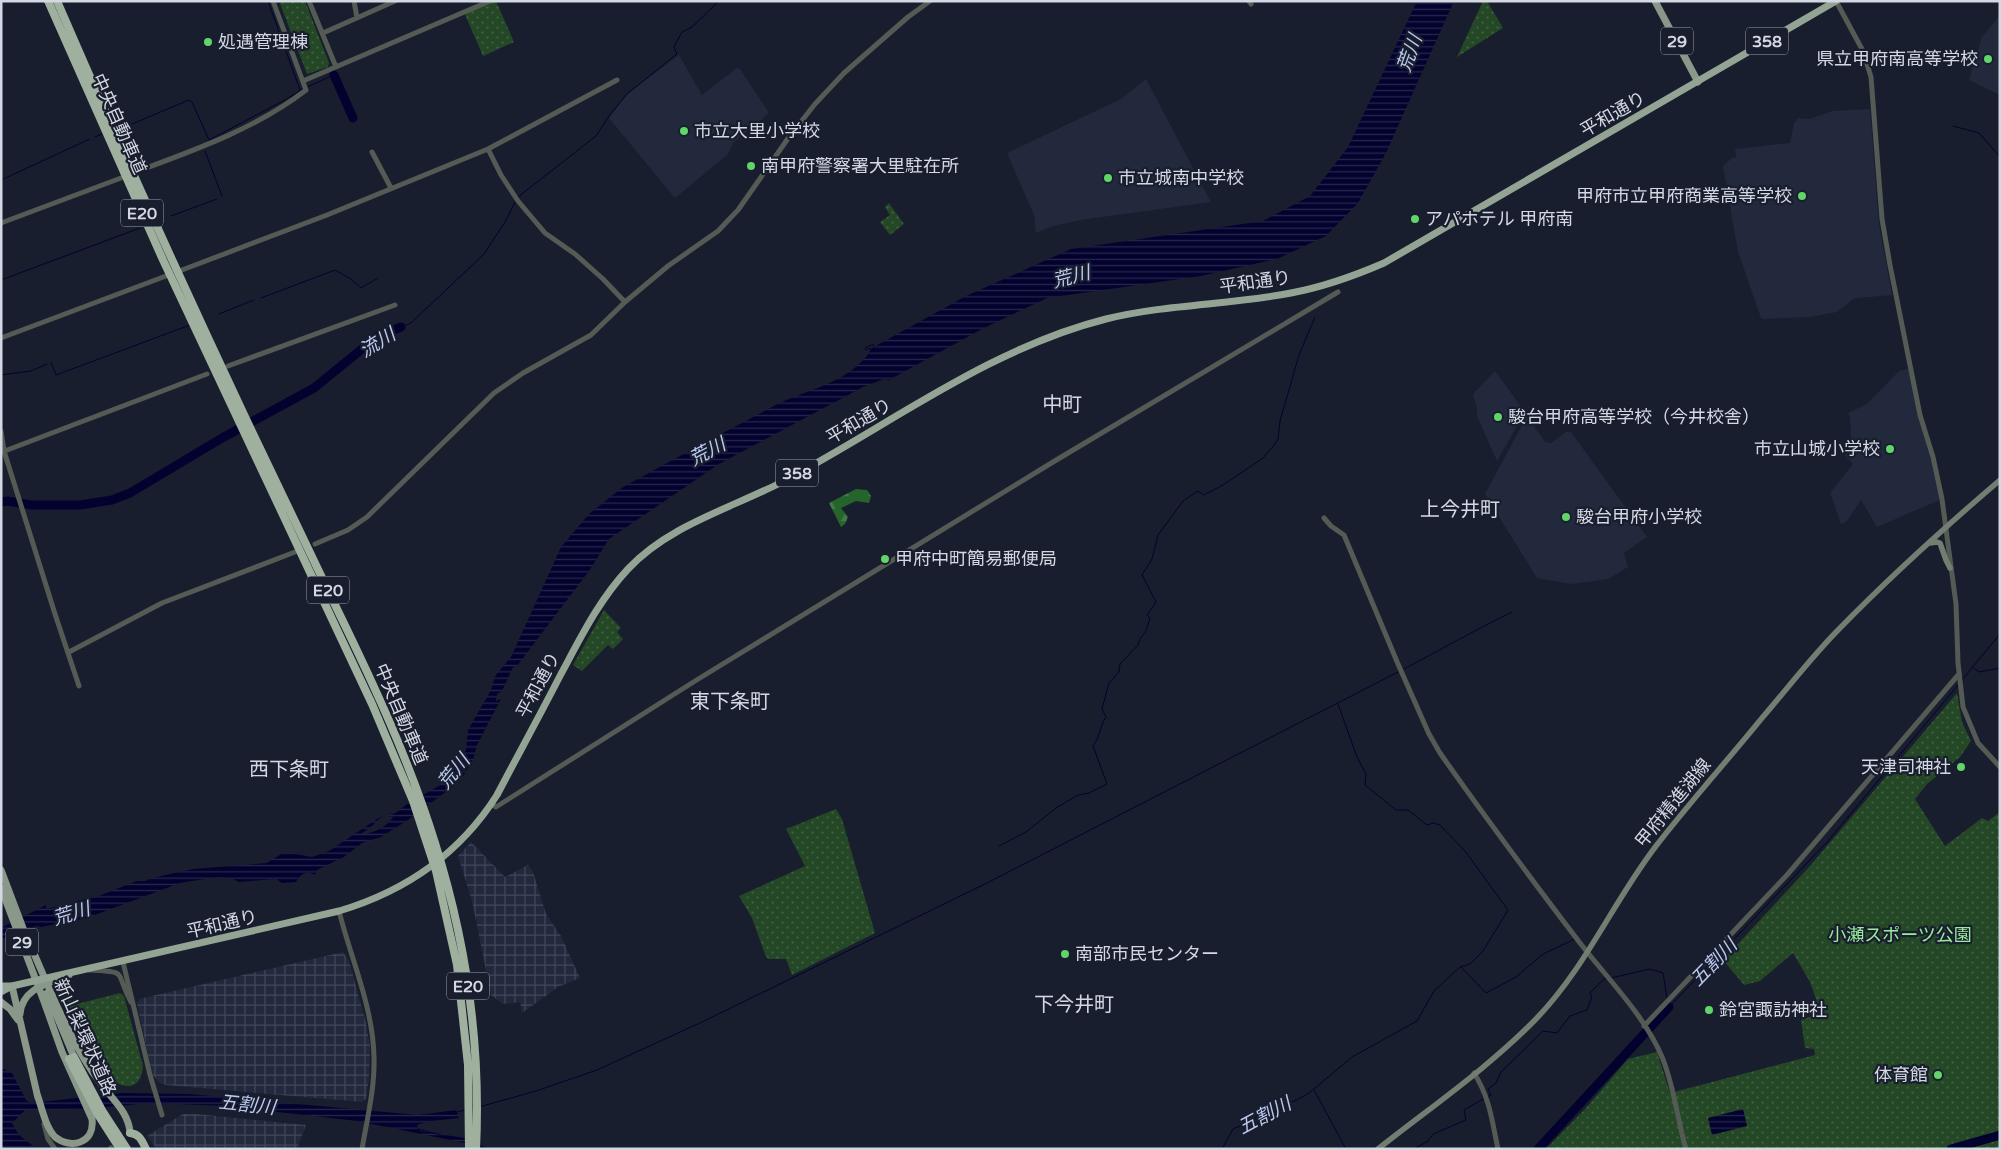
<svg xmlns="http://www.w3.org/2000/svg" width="2001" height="1150" font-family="'Varela Round','Noto Sans JP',sans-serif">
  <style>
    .built { fill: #22293d }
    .industrial { fill: url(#industrial-grid) }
    .forest { fill: url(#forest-firs) }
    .park { fill: url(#park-dots) }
    .water { fill: url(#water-rules) }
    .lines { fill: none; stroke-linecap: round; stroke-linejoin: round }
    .stream { stroke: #03022e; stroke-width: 1 }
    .river { stroke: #03022e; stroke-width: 9 }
    .tertiary { stroke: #545b54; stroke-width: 5 }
    .secondary { stroke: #727e72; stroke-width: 5.5 }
    .primary { stroke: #8a988a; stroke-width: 7 }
    .trunk { stroke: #94a494; stroke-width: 7 }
    .motorway { stroke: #9fb09f; stroke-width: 8 }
    .poi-dot { fill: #61d46a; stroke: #191e2e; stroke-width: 2 }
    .labels { text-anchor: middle; stroke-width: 4.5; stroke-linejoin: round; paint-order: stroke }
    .shield { fill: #191e2e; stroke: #9ca0ad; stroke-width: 1 }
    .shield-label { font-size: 16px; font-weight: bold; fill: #d4d8e3 }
    .poi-label { font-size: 18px; fill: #d4d8e3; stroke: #191e2e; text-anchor: start }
    .street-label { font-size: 18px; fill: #d4d8e3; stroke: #191e2e }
    .park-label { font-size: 18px; fill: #98ed9b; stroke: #191e2e }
    .water-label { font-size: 19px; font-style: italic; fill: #bbc8ef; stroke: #191e2e }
    .quarter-label { font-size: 20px; fill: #d4d8e3; stroke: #191e2e }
  </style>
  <defs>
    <pattern id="industrial-grid" width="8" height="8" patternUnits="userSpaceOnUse" patternTransform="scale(1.25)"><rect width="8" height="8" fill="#22293d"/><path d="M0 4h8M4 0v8" fill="none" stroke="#414759"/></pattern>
    <pattern id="forest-firs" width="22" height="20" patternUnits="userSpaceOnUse" patternTransform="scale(1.25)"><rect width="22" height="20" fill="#25642b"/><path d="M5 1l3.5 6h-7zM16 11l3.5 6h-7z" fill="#44794a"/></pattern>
    <pattern id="park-dots" width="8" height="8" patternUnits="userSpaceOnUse" patternTransform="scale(1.25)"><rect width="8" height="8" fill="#244726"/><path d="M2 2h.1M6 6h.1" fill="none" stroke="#436145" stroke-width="1.8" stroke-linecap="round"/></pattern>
    <pattern id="water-rules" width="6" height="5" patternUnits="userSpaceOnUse" patternTransform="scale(1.25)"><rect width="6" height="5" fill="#03022e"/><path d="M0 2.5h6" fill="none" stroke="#27264c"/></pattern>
  </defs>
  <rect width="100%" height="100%" fill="#191e2e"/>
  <path class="built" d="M2000,16V95L1969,80L1982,37Z
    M679,55L702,95L737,68L740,69L769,113L733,143L728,154L675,198L609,118L627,94Z
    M1146,79L1211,202L1080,220L1053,226L1036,233L1034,215L1007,153L1121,99Z
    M1870,109L1879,225L1892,295L1858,298L1853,299L1837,312L1809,317L1763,319L1761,318L1738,252L1723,166L1732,158L1736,157L1735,149L1790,143L1794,123L1798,118L1810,119L1832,111Z
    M1911,368L1942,499L1877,527L1861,500L1847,521L1841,524L1830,493L1853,464L1845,455L1855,443L1851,437L1850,418L1848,413L1867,404L1899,371Z
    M1495,371L1525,412L1497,461L1477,416V408L1473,394Z
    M1527,416L1545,442L1551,443L1566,432H1571L1647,537L1624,553L1628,567L1608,579L1571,584L1537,578L1485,494Z"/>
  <path class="industrial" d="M471,842L505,877L528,865L533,872L546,914L561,936L580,978L558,987L522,1013L520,1002L503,1004L491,995L472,901L458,856Z
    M343,952L349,961L366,1023L370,1046L369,1078L366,1099L362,1102L166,1085L160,1083L152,1074L137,1003L139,999Z
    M183,1114H196L306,1125L297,1149H157L147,1136Z"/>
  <path class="forest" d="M856,489L867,490L871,496L869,503L856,501L841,508L848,517L845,524L841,527L829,503Z
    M57,991H66L74,1005L90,1051L70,1021Z"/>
  <path class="park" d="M279,1H305L329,63L328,67L307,74Z
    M490,1H496L514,42L483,56L464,12Z
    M1483,1H1487L1503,28L1457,57Z
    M889,203L904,224L890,235L880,222L890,215L885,207Z
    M604,610L621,628L617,632L623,639L613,649L608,645L582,671L573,665Z
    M1957,693L1962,722L1971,741L1960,757L1927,784L1915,799L1945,846L1982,818L1988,821L2000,812V1149H1546L1585,1109L1628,1059L1657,1052L1670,1093L1815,1055L1814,1049L1805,1048L1801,1020L1821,1013L1810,982L1793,953L1760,981L1744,985L1723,960L1810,866Z
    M836,809L842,819L875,933L792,975L786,959H769L766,957L752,918L739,896L805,866L786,829Z
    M120,993L124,996L143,1066C142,1075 140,1085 129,1086C100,1088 81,1027 73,1005Z"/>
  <path class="water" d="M1417,1H1454L1386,153L1358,203L1326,236L1277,259L1201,276L1047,298L984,328L889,380L884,379L863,387L719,464L609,539L589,571L517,666L513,667L502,691L497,694L496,701L501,699L477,745L473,760L463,776L451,788L408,820L381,837L362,843L344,857L317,870L315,875C306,870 301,874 296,882L282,883L276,879L239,882L233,879L217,877L180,883L87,918L41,927L36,926L1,939V928L46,905V909L62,906L76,901L96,897L137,881H145L152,878L193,869L267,863L281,854L291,853L312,857L329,851L383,815L372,826L361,834C371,835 388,826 393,817L388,816L397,812L407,804L444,783L453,772L466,750L468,730L491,690L495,676L511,657L561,547L589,514L623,487C672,460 722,433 772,407C805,389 851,384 872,348L966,296L1071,249L1263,221L1310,196L1348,147Z
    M1,1068L12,1073L26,1100L31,1103L122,1093L190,1094L418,1115L456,1110L459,1118L431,1121L417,1125L420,1131L465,1138V1143L357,1121L226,1106L152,1103L82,1109L25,1110L12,1123L19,1135L37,1149H7L1,1144Z
    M1743,1109L1747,1126L1712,1135L1708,1118Z"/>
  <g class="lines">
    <path class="stream" d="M268,1L300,90
      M307,87L334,75
      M132,124L189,100L192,102L209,140L285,100L304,88
      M1953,126L1979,133L2000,157
      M95,137L102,134
      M205,151L222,196
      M1,180L90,139
      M518,197L596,136L609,116L627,94L677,54L674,47L682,32L692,27L719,1
      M171,216L217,199
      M1,280L140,228
      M261,298L335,270L351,279L361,288L378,278
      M219,314L254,300
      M401,327L411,323L484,254L505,222L516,200
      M871,351L870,348L866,350L865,348L873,344L874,347
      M51,362L56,375L190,325
      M1,375L31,371L47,364
      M1972,667L1979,672L2000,668
      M1404,669C1440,650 1475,630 1512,612
      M1962,680L2000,634
      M999,846L1026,832L1056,808L1078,795L1089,793L1107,784L1093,746C1100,737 1100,726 1106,717L1102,709L1109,683L1119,672L1120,664L1138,645L1140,639L1146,631L1150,618L1147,615L1156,602L1142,575L1152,559L1158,535L1183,501L1198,491L1204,495L1223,485L1263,458L1275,444L1278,439L1280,421L1299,355L1315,317
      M1461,967L1486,993L1516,977L1543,954L1575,939
      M1611,978L1650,969L1663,973L1667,998
      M1668,1004L1669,1007L1828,841L1958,685
      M1314,1090L1346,1149
      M1487,1097L1491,1095L1488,1089L1496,1083L1501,1072L1543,1031L1557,1033L1570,1016L1587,1010L1592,997L1590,993L1604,979L1607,978
      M479,1107L536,1091L597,1070L702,1022L987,883L1400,671
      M457,1112L465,1110
      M418,1129L441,1135
      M478,1145L489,1149
      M1222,1149L1233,1129L1252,1121L1265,1111L1295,1101L1309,1093L1352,1057L1417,1021L1434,991L1460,967L1470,964L1483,951L1508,910L1465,851L1440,825L1433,823L1427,825L1408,810H1396L1365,785L1366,774L1357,757L1338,704
      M1414,1149L1428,1141L1433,1134L1466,1120L1464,1110L1483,1099"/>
    <path class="river" d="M334,75L353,118
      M1,502L7,501L31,505H80L112,500L130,493L222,438L314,388L378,336L401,327
      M1538,1149L1669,1007
      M1951,1149L2000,1135"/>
    <path class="tertiary" d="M309,1L336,67
      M354,1L357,18
      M1249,1L1251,4
      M1836,1L1863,51L1871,77L1882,219L1890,265L1920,415L1933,457L1942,499L1956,604L1958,663L1963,707L1978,743L2000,767
      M323,33L395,1
      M303,81L490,1
      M488,149L501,175L518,201L545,233L575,254L603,279L625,302
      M372,152L391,188
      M138,171C195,150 257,128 306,90L273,1
      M1,223L121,178
      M182,270L327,215L488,149L617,80
      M1,338L166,276
      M228,366L395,305
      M1,431L4,451L55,614L79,686
      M2,452L207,374
      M1324,518L1331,526L1344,535L1398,664L1429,734L1440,753C1485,817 1532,880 1580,943C1607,978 1645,1016 1662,1057C1674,1085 1677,1119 1686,1149
      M315,544L348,530L367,517L494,393L523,373L591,335L625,302L668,266L718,231L738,210L789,137L815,104L844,73L908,17L930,1
      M69,652L162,603L295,552
      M491,804L496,807L695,681L1053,462L1338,292
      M339,911C351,959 373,1007 374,1057C375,1088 367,1119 362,1149
      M123,962L150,1075L162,1115
      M89,970C130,972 114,971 131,1002
      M1644,1026L1787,875L1959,674
      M1474,1073C1490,1098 1492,1121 1498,1149
      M44,1124L48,1139L55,1149
      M110,1149L111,1148"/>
    <path class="secondary" d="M1930,543L1937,542L1940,543L1946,560L1950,568
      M1378,1149C1431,1107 1488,1068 1535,1020C1585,969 1613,902 1656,846C1690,802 1727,761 1762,718C1788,688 1812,656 1841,627C1891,576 1945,527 2000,480"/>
    <path class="primary" d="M1655,1L1698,82
      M1,870L26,936
      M1,888L43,999
      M25,933C48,984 68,1040 101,1084C113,1100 129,1113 130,1133
      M12,986L38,1098
      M47,993L74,1057
      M1,1002L10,1009L18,1020
      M20,1014C22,988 49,983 69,975
      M37,1094C42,1108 45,1126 55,1137C71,1150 95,1143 92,1119L62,1052L42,996"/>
    <path class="trunk" d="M1,986H12
      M1,992L12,986L339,911C406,891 459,855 497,795C518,755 540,715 561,674C581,637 599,600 628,569C668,526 729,509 780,483C887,427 987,349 1106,319C1167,304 1230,305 1291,293C1323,287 1354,276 1384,263L1836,1"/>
    <path class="motorway" d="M48,1L163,260L372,704L413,801L436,871L457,965L468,1065L469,1149
      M57,1C118,142 181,281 246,419C276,482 307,546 337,609C374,685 410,762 435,843C466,941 481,1046 476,1149
      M74,1057L103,1112L127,1149
      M69,1059L97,1113L120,1149
      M130,1133C140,1134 142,1141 146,1149"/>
  </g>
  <g class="poi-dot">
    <circle cx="208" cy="42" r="5"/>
    <circle cx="1988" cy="59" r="5"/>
    <circle cx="684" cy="131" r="5"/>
    <circle cx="751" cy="166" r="5"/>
    <circle cx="1108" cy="178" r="5"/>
    <circle cx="1802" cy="196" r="5"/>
    <circle cx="1415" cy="219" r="5"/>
    <circle cx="1498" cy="417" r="5"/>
    <circle cx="1890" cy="449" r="5"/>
    <circle cx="1566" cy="517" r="5"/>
    <circle cx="885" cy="559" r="5"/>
    <circle cx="1961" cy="767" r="5"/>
    <circle cx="1065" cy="954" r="5"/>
    <circle cx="1709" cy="1010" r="5"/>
    <circle cx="1938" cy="1075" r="5"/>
  </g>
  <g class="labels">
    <g class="shield">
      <rect x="1661" y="27.5" width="32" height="27" rx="4"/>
      <rect x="1746" y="27.5" width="42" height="27" rx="4"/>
      <rect x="121" y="199.5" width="42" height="27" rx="4"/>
      <rect x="776" y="459.5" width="42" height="27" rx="4"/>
      <rect x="307" y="576.5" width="42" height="27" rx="4"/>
      <rect x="6" y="928.5" width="32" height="27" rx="4"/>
      <rect x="447" y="972.5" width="42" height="27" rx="4"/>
    </g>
    <g class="shield-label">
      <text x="1677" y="47">29</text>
      <text x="1767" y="47">358</text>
      <text x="142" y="219">E20</text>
      <text x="797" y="479">358</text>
      <text x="328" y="596">E20</text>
      <text x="22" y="948">29</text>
      <text x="468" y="992">E20</text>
    </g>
    <g class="poi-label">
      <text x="218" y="48">処遇管理棟</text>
      <text x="1978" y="65" text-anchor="end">県立甲府南高等学校</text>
      <text x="694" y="137">市立大里小学校</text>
      <text x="761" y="172">南甲府警察署大里駐在所</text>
      <text x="1118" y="184">市立城南中学校</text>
      <text x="1792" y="202" text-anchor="end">甲府市立甲府商業高等学校</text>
      <text x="1425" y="225">アパホテル 甲府南</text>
      <text x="1508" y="423">駿台甲府高等学校（今井校舎）</text>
      <text x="1880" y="455" text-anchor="end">市立山城小学校</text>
      <text x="1576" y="523">駿台甲府小学校</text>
      <text x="895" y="565">甲府中町簡易郵便局</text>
      <text x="1951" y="773" text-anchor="end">天津司神社</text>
      <text x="1075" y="960">南部市民センター</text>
      <text x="1719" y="1016">鈴宮諏訪神社</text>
      <text x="1928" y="1081" text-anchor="end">体育館</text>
    </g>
    <g class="street-label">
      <text transform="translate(1613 114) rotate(-30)" y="6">平和通り</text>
      <text transform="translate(119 124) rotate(66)" y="6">中央自動車道</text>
      <text transform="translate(1255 282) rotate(-8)" y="6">平和通り</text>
      <text transform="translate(859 421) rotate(-30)" y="6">平和通り</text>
      <text transform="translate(538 685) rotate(-62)" y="6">平和通り</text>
      <text transform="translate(401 714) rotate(67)" y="6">中央自動車道</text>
      <text transform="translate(1673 803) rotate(-51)" y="6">甲府精進湖線</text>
      <text transform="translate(222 924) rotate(-13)" y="6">平和通り</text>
      <text transform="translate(85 1037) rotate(66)" y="6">新山梨環状道路</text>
    </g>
    <g class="park-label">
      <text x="1900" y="941">小瀬スポーツ公園</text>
    </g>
    <g class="water-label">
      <text transform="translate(1409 53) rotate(-70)" y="7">荒川</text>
      <text transform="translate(1071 276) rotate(-14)" y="7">荒川</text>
      <text transform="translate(377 342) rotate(-32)" y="7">流川</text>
      <text transform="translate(707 451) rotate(-28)" y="7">荒川</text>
      <text transform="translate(453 771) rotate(-51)" y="7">荒川</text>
      <text transform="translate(71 913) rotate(-17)" y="7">荒川</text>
      <text transform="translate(1713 962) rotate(-46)" y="7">五割川</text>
      <text transform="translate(247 1104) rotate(6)" y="7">五割川</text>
      <text transform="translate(1264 1115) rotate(-28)" y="7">五割川</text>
    </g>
    <g class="quarter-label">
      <text x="1062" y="411">中町</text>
      <text x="1460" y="516">上今井町</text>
      <text x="730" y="708">東下条町</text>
      <text x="289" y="776">西下条町</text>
      <text x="1074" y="1011">下今井町</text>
    </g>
  </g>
  <rect width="2001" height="1150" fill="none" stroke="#d4d8e3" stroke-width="5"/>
</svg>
